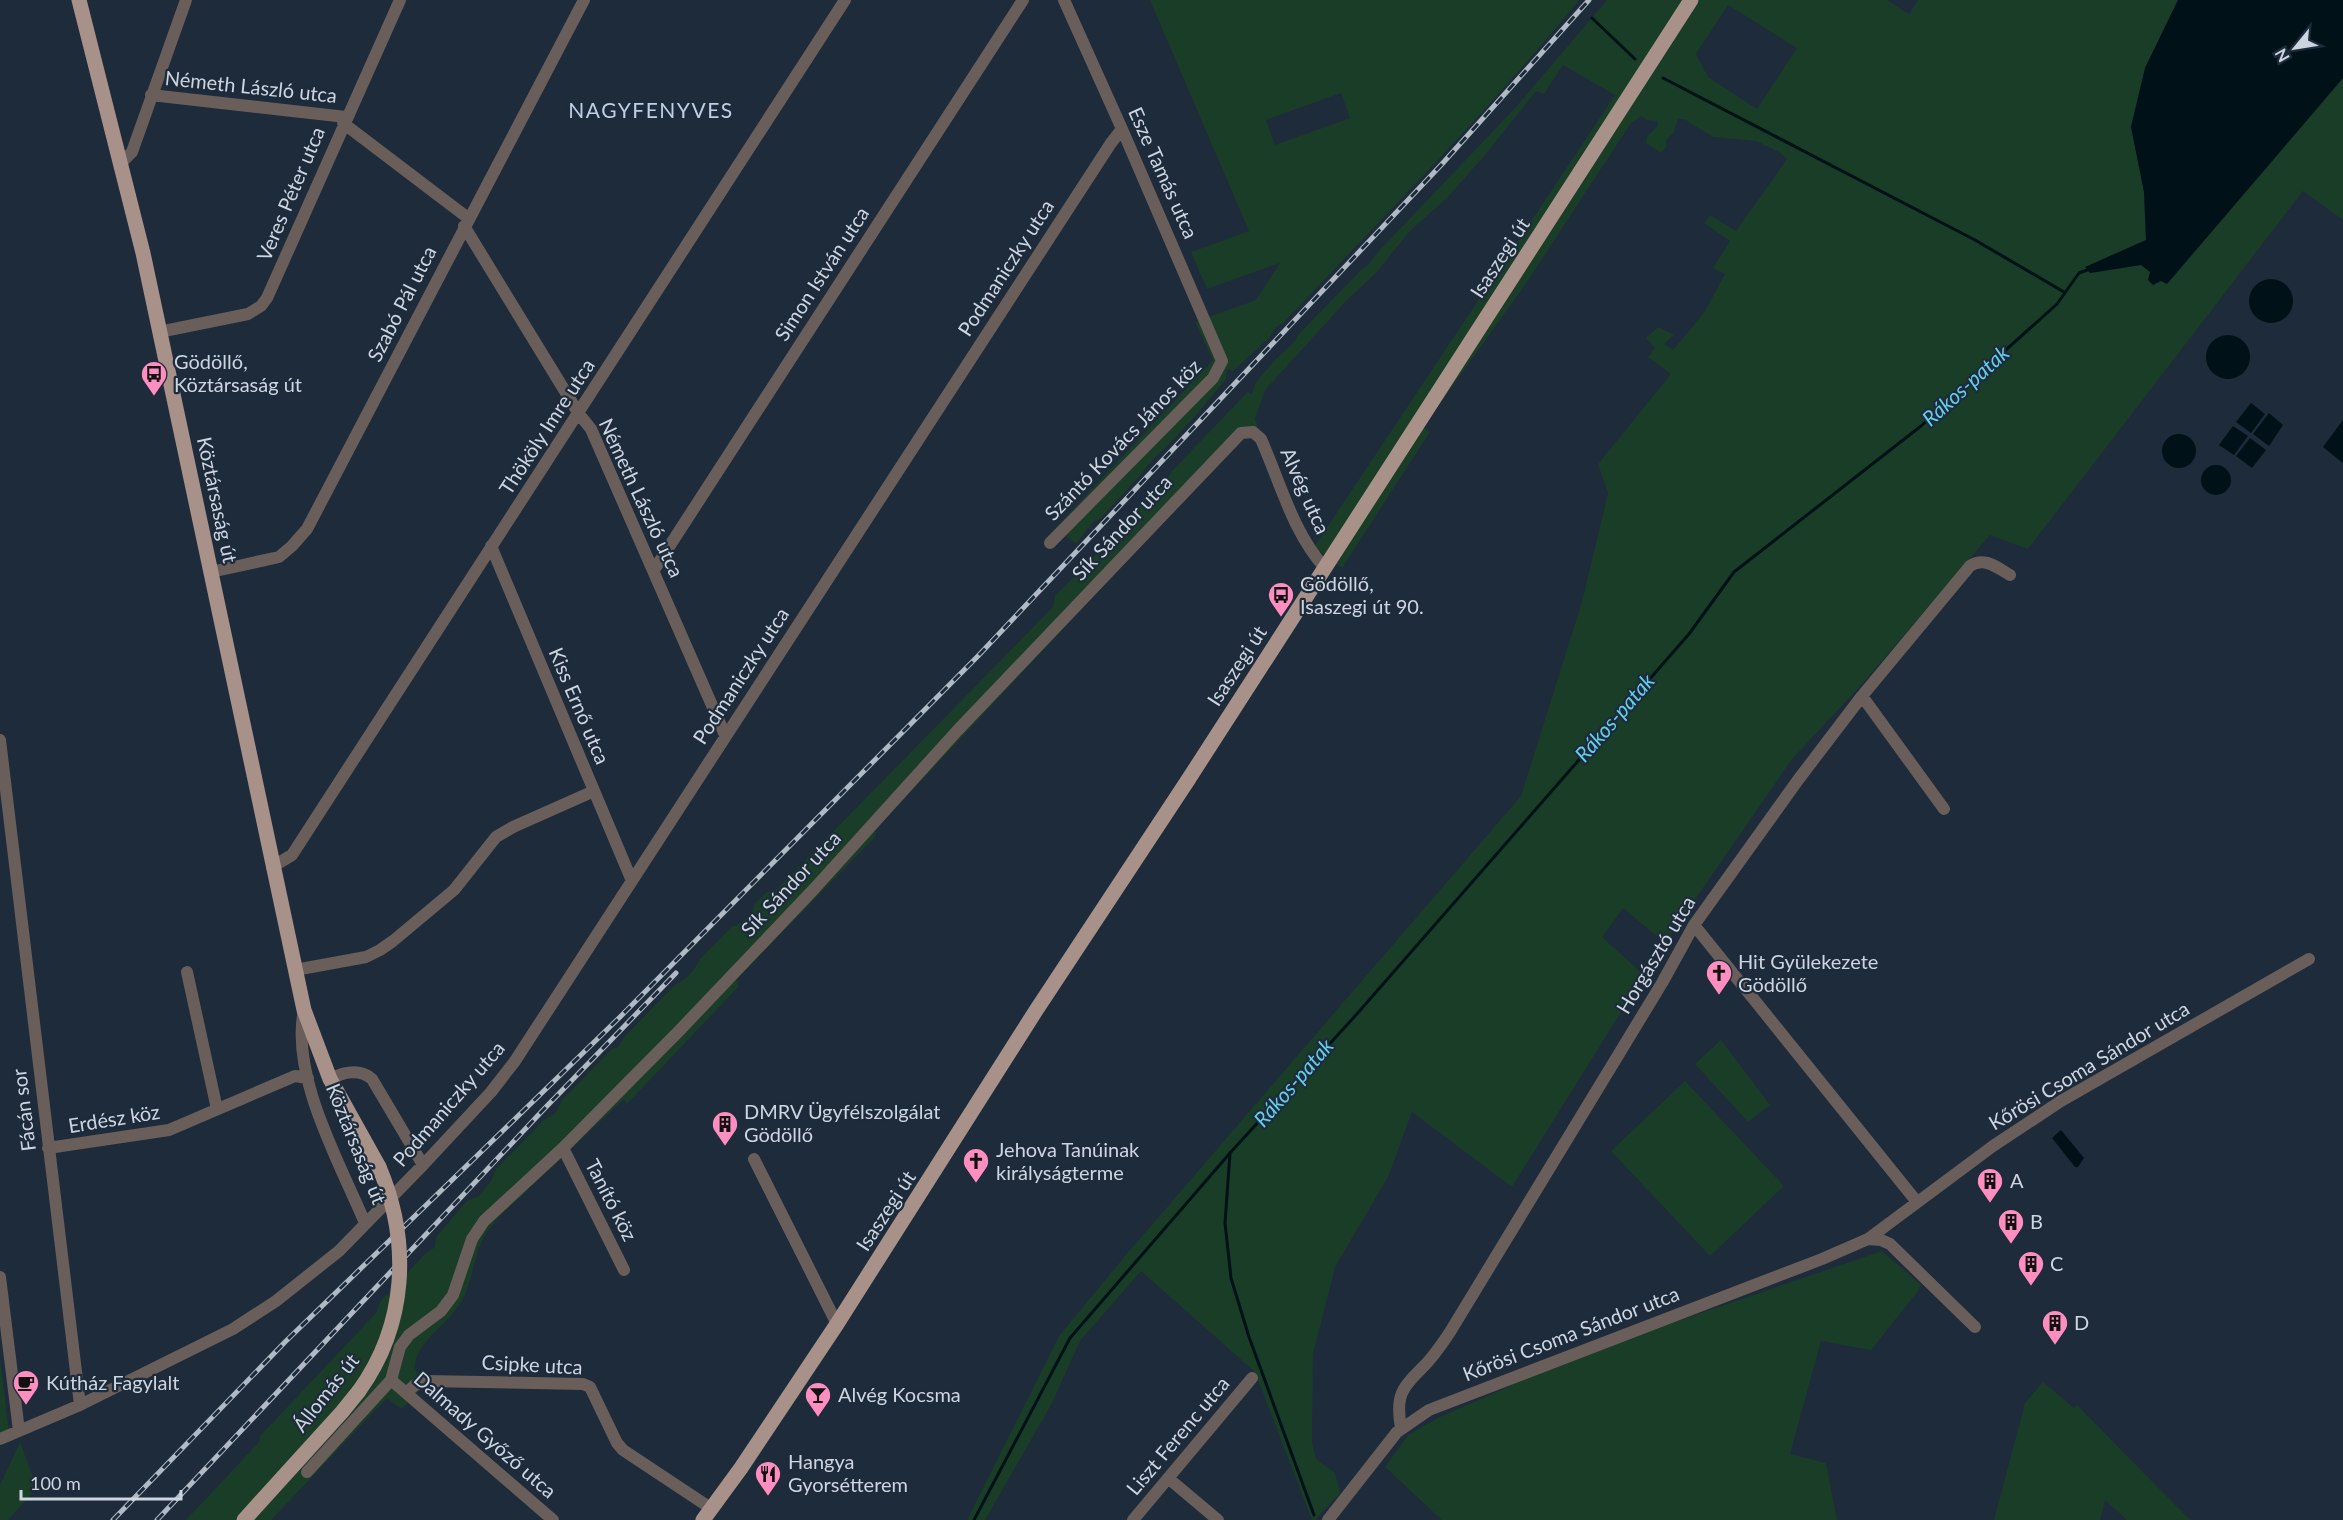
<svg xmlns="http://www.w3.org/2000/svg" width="2343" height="1520" font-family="Lato,sans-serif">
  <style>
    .green { fill: #1a3d28; fill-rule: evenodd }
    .water { fill: #001117 }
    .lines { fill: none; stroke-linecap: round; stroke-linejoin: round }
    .stream { stroke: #001117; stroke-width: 3 }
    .minor { stroke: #695e5a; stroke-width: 12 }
    .major { stroke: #a89189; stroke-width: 15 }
    .rail-casing { stroke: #b0bac5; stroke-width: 5 }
    .rail { stroke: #1d2b3b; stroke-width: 3; stroke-dasharray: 9; stroke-linecap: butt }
    .major-bridge { stroke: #a89189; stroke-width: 15 }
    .labels { text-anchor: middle; stroke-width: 4.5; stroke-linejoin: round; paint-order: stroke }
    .street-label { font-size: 20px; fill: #cdd6e0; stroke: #1d2b3b }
    .poi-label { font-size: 20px; fill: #cdd6e0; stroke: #1d2b3b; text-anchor: start }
    .neighbourhood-label { font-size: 21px; letter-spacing: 1.5px; fill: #bed0e5; stroke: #1d2b3b }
    .water-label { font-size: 21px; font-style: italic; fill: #63cfec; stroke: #1d2b3b }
  </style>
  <rect width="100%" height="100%" fill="#1d2b3b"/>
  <path class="green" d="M1150,0H1579C1487,113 1383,217 1283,323L1275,328L1270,337L1233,371L1229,369L1226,372V379C1209,400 1192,420 1173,440C1164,450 1150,460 1144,471L1100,519L1094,521L1078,541L1076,544L1064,534L1050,546L1045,539L1213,360L1195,322L1256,300L1280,263L1207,289L1191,252L1249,231ZM1341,93L1350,118L1275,145L1266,120Z
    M1607,0H1887L1909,14L1918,0H2178L2145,68L2131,127L2144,192L2146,240L2090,273L2141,265L2167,284L2343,78V220L2303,191L2028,549L1990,535L1862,684L1792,759L1665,943L1623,908L1602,937L1644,975L1512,1187L1412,1112L1388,1177L1335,1267L1313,1354L1312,1443L1316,1459L1335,1473L1340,1493L1315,1520H1312L1255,1372L1141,1271L1080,1341L1051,1405L985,1520H967L1059,1336L1125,1256L1521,796L1582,602L1608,493L1598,464L1671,374L1648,357L1655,348L1646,338L1658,327L1674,335L1664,344L1673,350L1704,313L1725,274L1713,268L1730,241L1704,223L1710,215L1736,231L1787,159L1779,152L1756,141L1713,137L1684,119H1678L1674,132L1666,140L1667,146L1661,153L1646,143L1647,136L1657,127L1658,121L1646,120L1642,116L1631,123L1525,285L1423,427L1430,432L1342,568L1314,547L1615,95L1563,65L1544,94L1536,91L1485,155L1448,197L1409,232L1376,273L1348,299L1265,390L1255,419L1258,426L1237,443L875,830L876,836L736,980L739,986L627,1104L624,1099L500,1216C494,1223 487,1231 483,1239C472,1261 472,1289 457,1308C442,1329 419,1340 414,1367L420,1377H433L401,1409L387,1398L271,1520H186L259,1442L260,1436L377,1312L380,1302L425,1254L435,1247L436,1237L467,1201L479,1196L491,1181L496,1169L545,1119C555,1115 558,1112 561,1101L612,1049L618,1047L625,1036L676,984C686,980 696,969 700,959L732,927L741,923L752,912L755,903L767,892H774L1053,607L1055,596L1112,539L1116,530L1159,485L1165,482L1172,471L1240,400L1248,392L1252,394L1256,382L1276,359L1295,341L1298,335L1363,268L1369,264L1376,254L1516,107ZM1728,5L1797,48L1757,109L1708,77L1696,54Z
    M1721,1040L1770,1105L1748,1122L1695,1064Z
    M1685,1081L1784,1186L1710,1256L1611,1151Z
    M1882,1251L1922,1286L1871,1350L1821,1341L1790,1454L1826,1463L1837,1520H1442L1385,1467L1408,1435L1440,1417L1587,1352Z
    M0,1357L9,1433L0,1437Z
    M2043,1382L2074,1408L2077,1405L2190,1520H2127L2105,1500L2100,1520H1994L2025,1403Z
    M20,1442L37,1488L8,1520H0V1485Z"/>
  <path class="water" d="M2178,0H2343V78L2167,284L2161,281L2153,285L2148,280L2150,272L2141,265L2090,273L2085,267L2146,240L2144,192L2131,127L2145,68Z
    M2249 301a22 22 0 1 1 44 0a22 22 0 1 1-44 0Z
    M2206 357a22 22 0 1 1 44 0a22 22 0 1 1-44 0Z
    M2251,403L2265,414L2251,433L2236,422Z
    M2269,413L2283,425L2269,446L2253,434Z
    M2343,420V463L2323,447Z
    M2233,426L2248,436L2234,455L2219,445Z
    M2162 451a17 17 0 1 1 34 0a17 17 0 1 1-34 0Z
    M2250,438L2266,450L2252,468L2236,456Z
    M2201 480a15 15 0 1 1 30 0a15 15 0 1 1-30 0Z
    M2061,1130L2084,1158L2078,1167H2075L2052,1138Z"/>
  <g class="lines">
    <path class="stream" d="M1592,18L1635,59
      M1663,78L1975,240L2064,292
      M1230,1153L1225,1223L1231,1278L1249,1337L1314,1515
      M974,1520L1070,1338L1230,1153L1356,1015L1689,634L1734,572L1921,426L2057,304L2079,273L2090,269"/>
    <path class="minor" d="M151,95L346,117
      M343,123L468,218
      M121,163L132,152L186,0
      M464,226L579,414L591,429L725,735
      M159,332L248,314L261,306L267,298L400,0
      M1050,543L1213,378L1222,361L1122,129L1064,0
      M491,546L632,881
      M654,570L1023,0
      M211,572L279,557L292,546L307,529L584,0
      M1862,696L1944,809
      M0,740L80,1405
      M272,867L292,855L845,0
      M1694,925L1917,1202
      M295,970L366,957L380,950L393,941L454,890L496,837L513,827L594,791
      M187,972L217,1109
      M304,1010C290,1076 340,1163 365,1223
      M330,1079C344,1072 359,1068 372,1079L423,1165
      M48,1148L169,1130L295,1076L308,1078
      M563,1148L624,1270
      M754,1159L837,1324
      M1868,1239L1881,1240L1890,1244L1975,1327
      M0,1277L19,1431
      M391,1380L400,1347L409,1335L441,1311L453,1295L472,1239L484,1221L563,1148L679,1031L814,889L957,731L1241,433L1253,432L1261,439C1280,482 1293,533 1325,568
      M391,1380L553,1520
      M406,1393L415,1385L425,1381L583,1384L590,1387L617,1443L623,1450L712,1509
      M1401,1428C1395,1395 1402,1388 1424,1366C1434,1356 1442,1344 1450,1332L1662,983L1694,925L1798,780L1862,696L1970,566C1984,556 1998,568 2010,575
      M0,1439L80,1405L233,1329L276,1301L339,1251L423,1165L491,1092L515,1061L1111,143L1122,129
      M307,1472L391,1380
      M1168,1478L1218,1520
      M1133,1520L1252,1378
      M1328,1520L1397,1432L1429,1410L1822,1259L1868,1239L1993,1146L2061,1101L2309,959"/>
    <path class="major" d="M79,0L143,253L304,1010L330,1079L379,1167
      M244,1520L342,1412L359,1391
      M703,1520L741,1468L837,1324L1035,1012L1188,780L1691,0"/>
    <g class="rail-casing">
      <path id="rail" d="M113,1520L285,1342L620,1017L978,656L1442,164L1589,0
        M157,1520L545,1108L676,973"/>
    </g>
    <use href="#rail" class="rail"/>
    <path class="major-bridge" d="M359,1391C407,1324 411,1242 379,1167"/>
  </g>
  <defs>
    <g id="bus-pin" transform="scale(1.35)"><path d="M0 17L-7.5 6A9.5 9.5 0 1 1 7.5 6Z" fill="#fd8ebf" stroke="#1d2b3b"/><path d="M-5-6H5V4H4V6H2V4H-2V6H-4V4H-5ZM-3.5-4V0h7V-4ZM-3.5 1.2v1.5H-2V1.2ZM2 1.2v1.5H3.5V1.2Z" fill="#111"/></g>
    <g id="church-pin" transform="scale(1.35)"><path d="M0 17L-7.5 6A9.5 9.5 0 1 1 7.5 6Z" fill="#fd8ebf" stroke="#1d2b3b"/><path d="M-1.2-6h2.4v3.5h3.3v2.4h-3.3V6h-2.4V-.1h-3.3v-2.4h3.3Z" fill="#111"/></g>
    <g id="building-pin" transform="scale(1.35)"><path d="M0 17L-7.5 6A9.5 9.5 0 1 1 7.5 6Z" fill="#fd8ebf" stroke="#1d2b3b"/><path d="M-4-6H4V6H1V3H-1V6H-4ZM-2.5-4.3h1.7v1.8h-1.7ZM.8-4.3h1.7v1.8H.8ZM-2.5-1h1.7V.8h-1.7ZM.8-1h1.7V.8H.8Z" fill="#111"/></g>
    <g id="cafe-pin" transform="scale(1.35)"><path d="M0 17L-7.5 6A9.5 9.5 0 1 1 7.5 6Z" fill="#fd8ebf" stroke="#1d2b3b"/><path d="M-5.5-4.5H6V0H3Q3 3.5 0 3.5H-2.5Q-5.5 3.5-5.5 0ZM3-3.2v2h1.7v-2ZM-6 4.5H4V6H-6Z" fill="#111"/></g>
    <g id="bar-pin" transform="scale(1.35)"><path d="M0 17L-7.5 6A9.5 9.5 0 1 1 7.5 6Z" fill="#fd8ebf" stroke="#1d2b3b"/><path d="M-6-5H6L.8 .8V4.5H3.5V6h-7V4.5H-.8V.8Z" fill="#111"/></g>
    <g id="restaurant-pin" transform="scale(1.35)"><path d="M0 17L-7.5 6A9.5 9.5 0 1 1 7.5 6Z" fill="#fd8ebf" stroke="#1d2b3b"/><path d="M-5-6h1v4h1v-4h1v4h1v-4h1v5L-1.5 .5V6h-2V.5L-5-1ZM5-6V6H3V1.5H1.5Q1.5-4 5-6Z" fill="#111"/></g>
  </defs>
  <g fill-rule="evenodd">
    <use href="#bus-pin" x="154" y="374"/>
    <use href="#bus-pin" x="1281" y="595"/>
    <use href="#church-pin" x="1719" y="973"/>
    <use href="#building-pin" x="725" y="1124"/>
    <use href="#church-pin" x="976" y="1161"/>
    <use href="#building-pin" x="1990" y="1181"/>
    <use href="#building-pin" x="2011" y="1222"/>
    <use href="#building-pin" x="2031" y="1264"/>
    <use href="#building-pin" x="2055" y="1323"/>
    <use href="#cafe-pin" x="26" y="1383"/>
    <use href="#bar-pin" x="818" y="1395"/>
    <use href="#restaurant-pin" x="768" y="1474"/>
  </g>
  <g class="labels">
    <g class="street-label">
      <text transform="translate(251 87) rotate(6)" y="7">Németh László utca</text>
      <text transform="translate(1163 173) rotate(66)" y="7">Esze Tamás utca</text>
      <text transform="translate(291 194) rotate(-67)" y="7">Veres Péter utca</text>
      <text transform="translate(1500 258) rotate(-57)" y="7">Isaszegi út</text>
      <text transform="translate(1006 268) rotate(-57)" y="7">Podmaniczky utca</text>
      <text transform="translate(822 274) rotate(-57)" y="7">Simon István utca</text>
      <text transform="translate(402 304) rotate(-63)" y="7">Szabó Pál utca</text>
      <text transform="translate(547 427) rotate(-57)" y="7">Thököly Imre utca</text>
      <text transform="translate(1123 440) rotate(-46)" y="7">Szántó Kovács János köz</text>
      <text transform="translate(1305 491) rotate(66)" y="7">Alvég utca</text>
      <text transform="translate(641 498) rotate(65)" y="7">Németh László utca</text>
      <text transform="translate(217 500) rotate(78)" y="7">Köztársaság út</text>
      <text transform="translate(1122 528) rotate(-47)" y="7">Sík Sándor utca</text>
      <text transform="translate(1237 666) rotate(-57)" y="7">Isaszegi út</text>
      <text transform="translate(741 676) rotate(-57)" y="7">Podmaniczky utca</text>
      <text transform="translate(579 706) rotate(67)" y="7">Kiss Ernő utca</text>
      <text transform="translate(791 884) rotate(-47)" y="7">Sík Sándor utca</text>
      <text transform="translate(1656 955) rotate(-59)" y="7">Horgásztó utca</text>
      <text transform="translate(2089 1066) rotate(-31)" y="7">Kőrösi Csoma Sándor utca</text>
      <text transform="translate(449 1104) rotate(-49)" y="7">Podmaniczky utca</text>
      <text transform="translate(24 1110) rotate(-97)" y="7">Fácán sor</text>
      <text transform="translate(114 1119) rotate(-9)" y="7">Erdész köz</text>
      <text transform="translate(356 1144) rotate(68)" y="7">Köztársaság út</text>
      <text transform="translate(611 1200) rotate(63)" y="7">Tanító köz</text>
      <text transform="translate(886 1211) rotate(-57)" y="7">Isaszegi út</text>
      <text transform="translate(1571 1334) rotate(-21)" y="7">Kőrösi Csoma Sándor utca</text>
      <text transform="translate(532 1365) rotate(3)" y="7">Csipke utca</text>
      <text transform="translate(326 1393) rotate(-52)" y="7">Állomás út</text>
      <text transform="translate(485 1435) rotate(41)" y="7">Dalmady Győző utca</text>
      <text transform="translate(1178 1436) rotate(-50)" y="7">Liszt Ferenc utca</text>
    </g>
    <g class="poi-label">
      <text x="174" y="369">Gödöllő,<tspan x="174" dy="23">Köztársaság út</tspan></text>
      <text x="1300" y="591">Gödöllő,<tspan x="1300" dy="23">Isaszegi út 90.</tspan></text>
      <text x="1738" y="969">Hit Gyülekezete<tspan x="1738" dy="23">Gödöllő</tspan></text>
      <text x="744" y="1119">DMRV Ügyfélszolgálat<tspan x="744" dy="23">Gödöllő</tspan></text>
      <text x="996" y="1157">Jehova Tanúinak<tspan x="996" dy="23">királyságterme</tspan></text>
      <text x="2010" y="1188">A</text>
      <text x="2030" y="1229">B</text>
      <text x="2050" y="1271">C</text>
      <text x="2074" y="1330">D</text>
      <text x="46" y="1390">Kútház Fagylalt</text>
      <text x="838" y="1402">Alvég Kocsma</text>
      <text x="788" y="1469">Hangya<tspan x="788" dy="23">Gyorsétterem</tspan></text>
    </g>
    <g class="neighbourhood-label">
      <text x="651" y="118">NAGYFENYVES</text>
    </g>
    <g class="water-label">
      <text transform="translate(1966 386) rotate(-42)" y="7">Rákos-patak</text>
      <text transform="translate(1615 718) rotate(-49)" y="7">Rákos-patak</text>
      <text transform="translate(1294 1083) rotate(-49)" y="7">Rákos-patak</text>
    </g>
  </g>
  <g transform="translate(2295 48) rotate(240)" stroke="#1d2b3b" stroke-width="4.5" paint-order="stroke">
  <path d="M0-4.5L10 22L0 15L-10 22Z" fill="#cdd6e0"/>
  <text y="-9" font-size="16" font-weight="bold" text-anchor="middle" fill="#cdd6e0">N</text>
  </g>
  <path d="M21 1490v9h160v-9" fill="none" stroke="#cdd6e0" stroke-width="3"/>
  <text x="30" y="1490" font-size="18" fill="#cdd6e0" stroke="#1d2b3b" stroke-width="4.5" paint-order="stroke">100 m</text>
</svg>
